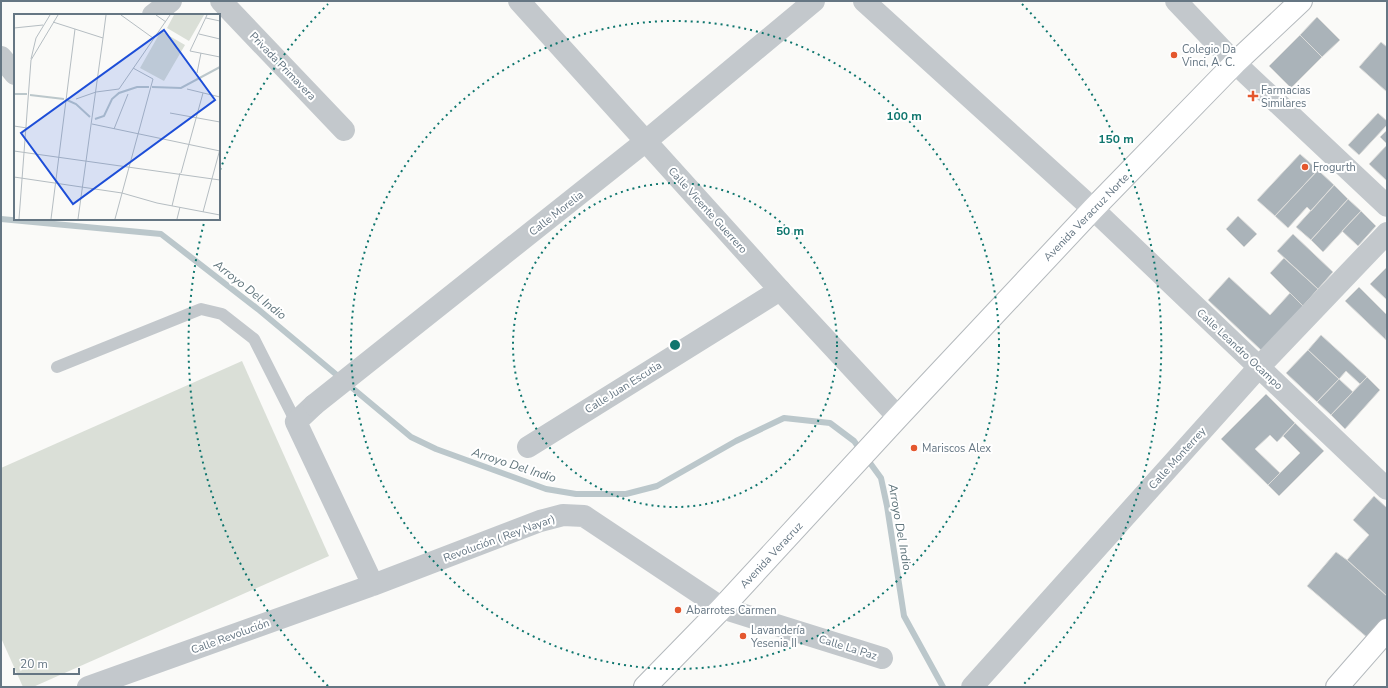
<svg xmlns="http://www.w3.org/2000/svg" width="1388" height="688" font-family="'Nunito Sans',sans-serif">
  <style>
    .pitch { fill: #dadfd7 }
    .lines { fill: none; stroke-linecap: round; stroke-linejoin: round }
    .stream { stroke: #bbc7cb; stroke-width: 6 }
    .building { fill: #aab3b9; stroke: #dcdcda }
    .trunk-casing { stroke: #b4b9bd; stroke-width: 24 }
    .service { stroke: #c3c8cc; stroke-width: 12 }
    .minor { stroke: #c3c8cc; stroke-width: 22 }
    .tertiary { stroke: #c3c8cc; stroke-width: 22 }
    .trunk { stroke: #fff; stroke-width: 22 }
    .ring { fill: none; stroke: #0f766e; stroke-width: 2; stroke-dasharray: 2 4 }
    .poi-dot { fill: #e4572e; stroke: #fff; stroke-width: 1.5 }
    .labels { text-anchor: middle; stroke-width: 4; stroke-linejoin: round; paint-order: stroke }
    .poi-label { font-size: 11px; fill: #657683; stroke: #fff; text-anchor: start }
    .street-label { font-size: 11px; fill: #657683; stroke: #fff }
    .water-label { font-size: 12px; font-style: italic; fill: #60757c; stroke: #fff }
    .inset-river { fill: none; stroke: #bbc7cb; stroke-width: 2 }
    .inset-road { fill: none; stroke: #b5bdc2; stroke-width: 1 }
    .view { fill: #1d4ed8; fill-opacity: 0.15; stroke: #1d4ed8; stroke-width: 2 }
    .inset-edge { fill: none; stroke: #657683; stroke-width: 2 }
    .centre { fill: #0f766e; stroke: #fff; stroke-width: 2 }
    .ring-label { font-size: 12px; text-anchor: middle; font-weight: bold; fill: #0f766e; stroke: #fff; stroke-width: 4; stroke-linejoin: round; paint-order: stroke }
  </style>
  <rect width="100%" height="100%" fill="#fafaf8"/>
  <path class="pitch" d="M242,361L329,556L33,687H23L1,638V468Z"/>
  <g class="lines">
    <path class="stream" d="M1,219L161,234L259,310L411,437L436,449L546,489L576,494H626L657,486L736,441L784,418L830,423L854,441L881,478L887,506L904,616L943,687"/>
  </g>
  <path class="building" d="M1317,17L1340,40L1322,57L1300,35Z
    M1300,35L1322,57L1291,88L1269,66Z
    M1381,42L1387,47V92L1359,67Z
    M1378,113L1387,121V125L1359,155L1348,145Z
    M1387,130V144L1380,137Z
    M1387,145V181L1369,164Z
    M1300,154L1318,170L1275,216L1257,200Z
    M1318,170L1334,185L1311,211L1307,207L1288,228L1275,216Z
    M1334,185L1348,199L1311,240L1296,227Z
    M1348,199L1361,211L1323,252L1311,240Z
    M1361,211L1376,226L1358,246L1342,231Z
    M1238,216L1257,234L1244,247L1226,229Z
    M1293,234L1333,272L1318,289L1277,251Z
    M1284,258L1318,289L1303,306L1270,273Z
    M1387,267V300L1370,284Z
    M1229,277L1270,315L1290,293L1303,306L1262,351L1208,300Z
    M1359,287L1387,315L1386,340L1345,301Z
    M1321,335L1367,377L1360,384L1346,371L1339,379L1308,350Z
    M1308,350L1339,379L1317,402L1286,373Z
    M1367,377L1380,390L1345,429L1331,415Z
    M1339,379L1353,392L1331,415L1317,402Z
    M1266,394L1295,423L1277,442L1270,435L1255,449L1280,473L1268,485L1221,439Z
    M1295,423L1324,451L1279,496L1268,485L1300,453L1283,436Z
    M1374,496L1387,508V596L1347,560L1369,535L1353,520Z
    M1336,552L1347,560L1387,596V617L1369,639L1307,586Z"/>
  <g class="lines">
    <g class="trunk-casing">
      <path id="trunk" d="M645,687L722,608L898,417L1093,209L1235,63L1301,1
        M1337,687L1387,630"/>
    </g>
    <path class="service" d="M57,367L201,309L222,314L254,339L296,422"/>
    <path class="minor" d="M221,1L344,130
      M864,1L1093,209L1387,489
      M1176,1L1235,63L1387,206
      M153,15L171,1
      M1,57L15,74
      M314,405L296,422L373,585
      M528,447L780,290
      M88,687L373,585L540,521L563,515L584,516L722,608L882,658
      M972,687L1259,367L1387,233"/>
    <path class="tertiary" d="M519,1L780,290L898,417
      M314,405L646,141L814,1"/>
    <use href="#trunk" class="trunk"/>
  </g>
  <g class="ring">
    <circle cx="675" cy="345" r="162"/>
    <circle cx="675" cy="345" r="324"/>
    <path d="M328 686A487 487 0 0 1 204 223M220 170A487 487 0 0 1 328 4M1022 4A487 487 0 0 1 1022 686"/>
  </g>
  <g class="poi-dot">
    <circle cx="1174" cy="55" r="4"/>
    <path d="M1251 90h4v4h4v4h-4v4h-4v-4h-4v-4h4z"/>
    <circle cx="1305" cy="167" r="4"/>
    <circle cx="914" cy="448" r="4"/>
    <circle cx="678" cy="610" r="4"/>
    <circle cx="743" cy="636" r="4"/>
  </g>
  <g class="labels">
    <g class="poi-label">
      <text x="1182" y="53">Colegio Da<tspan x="1182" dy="13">Vinci, A. C.</tspan></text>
      <text x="1261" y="94">Farmacias<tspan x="1261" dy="13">Similares</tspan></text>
      <text x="1313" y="171">Frogurth</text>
      <text x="922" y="452">Mariscos Alex</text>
      <text x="686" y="614">Abarrotes Carmen</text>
      <text x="751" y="634">Lavandería<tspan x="751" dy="13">Yesenia II</tspan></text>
    </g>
    <g class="street-label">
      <text transform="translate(283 66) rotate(46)" y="4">Privada Primavera</text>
      <text transform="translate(708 210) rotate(48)" y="4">Calle Vicente Guerrero</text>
      <text transform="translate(556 213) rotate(-38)" y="4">Calle Morelia</text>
      <text transform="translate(1086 217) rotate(-46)" y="4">Avenida Veracruz Norte</text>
      <text transform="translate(1240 349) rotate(43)" y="4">Calle Leandro Ocampo</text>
      <text transform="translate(623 387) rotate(-32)" y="4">Calle Juan Escutia</text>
      <text transform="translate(1177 458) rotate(-48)" y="4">Calle Monterrey</text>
      <text transform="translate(499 538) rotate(-20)" y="4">Revolución ( Rey Nayar)</text>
      <text transform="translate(771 555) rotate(-47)" y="4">Avenida Veracruz</text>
      <text transform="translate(230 636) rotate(-20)" y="4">Calle Revolución</text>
      <text transform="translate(848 647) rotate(17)" y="4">Calle La Paz</text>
    </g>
    <g class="water-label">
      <text transform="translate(250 290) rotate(38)" y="4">Arroyo Del Indio</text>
      <text transform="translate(514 465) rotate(18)" y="4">Arroyo Del Indio</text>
      <text transform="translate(900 527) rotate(80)" y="4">Arroyo Del Indio</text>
    </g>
  </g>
  <g transform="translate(14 14)">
    <rect width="206" height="206" fill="#fafaf8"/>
    <path d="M160,1H190L175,27L153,14ZM147,17L171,31L150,67L126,54Z" fill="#dadfd7"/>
    <path class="inset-river" d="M138,73L167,74L206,53M0,80H13M16,81L50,85M53,86L62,90L76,103M81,105L90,102L98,85L105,79L123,73H135"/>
    <path class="inset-road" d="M107,1L139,24M142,1L152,8M193,1L176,37L206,43M192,4L206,7M39,8L89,24L64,205M0,14L29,11M185,20L206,25M89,24L92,1M17,45L22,24L36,1M183,59L187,39M173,75L206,83M62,85L82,78L105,75L156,1M156,99L206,108M78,110L206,137M0,112L13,114M100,115L114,80M0,137L206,166M167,159L189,79M0,163L108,179L143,189L206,201M158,192L166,159M189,198L206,135M5,205L17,46L44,1M37,205L61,15M101,205L139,65L119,54M163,205L166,193"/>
    <path class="view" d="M150,16L201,86L59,190L7,119Z"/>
    <rect width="206" height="206" class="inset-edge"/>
  </g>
  <circle cx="675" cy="345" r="6" class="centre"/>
  <g class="ring-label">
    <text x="904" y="120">100 m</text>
    <text x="1116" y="143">150 m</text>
    <text x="790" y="235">50 m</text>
  </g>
  <rect width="1388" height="688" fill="none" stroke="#657683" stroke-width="4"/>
  <path d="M14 668v6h65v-6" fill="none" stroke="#657683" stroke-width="2"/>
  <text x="20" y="668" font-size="12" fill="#657683" stroke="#ffffff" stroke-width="3" paint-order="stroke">20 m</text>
</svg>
